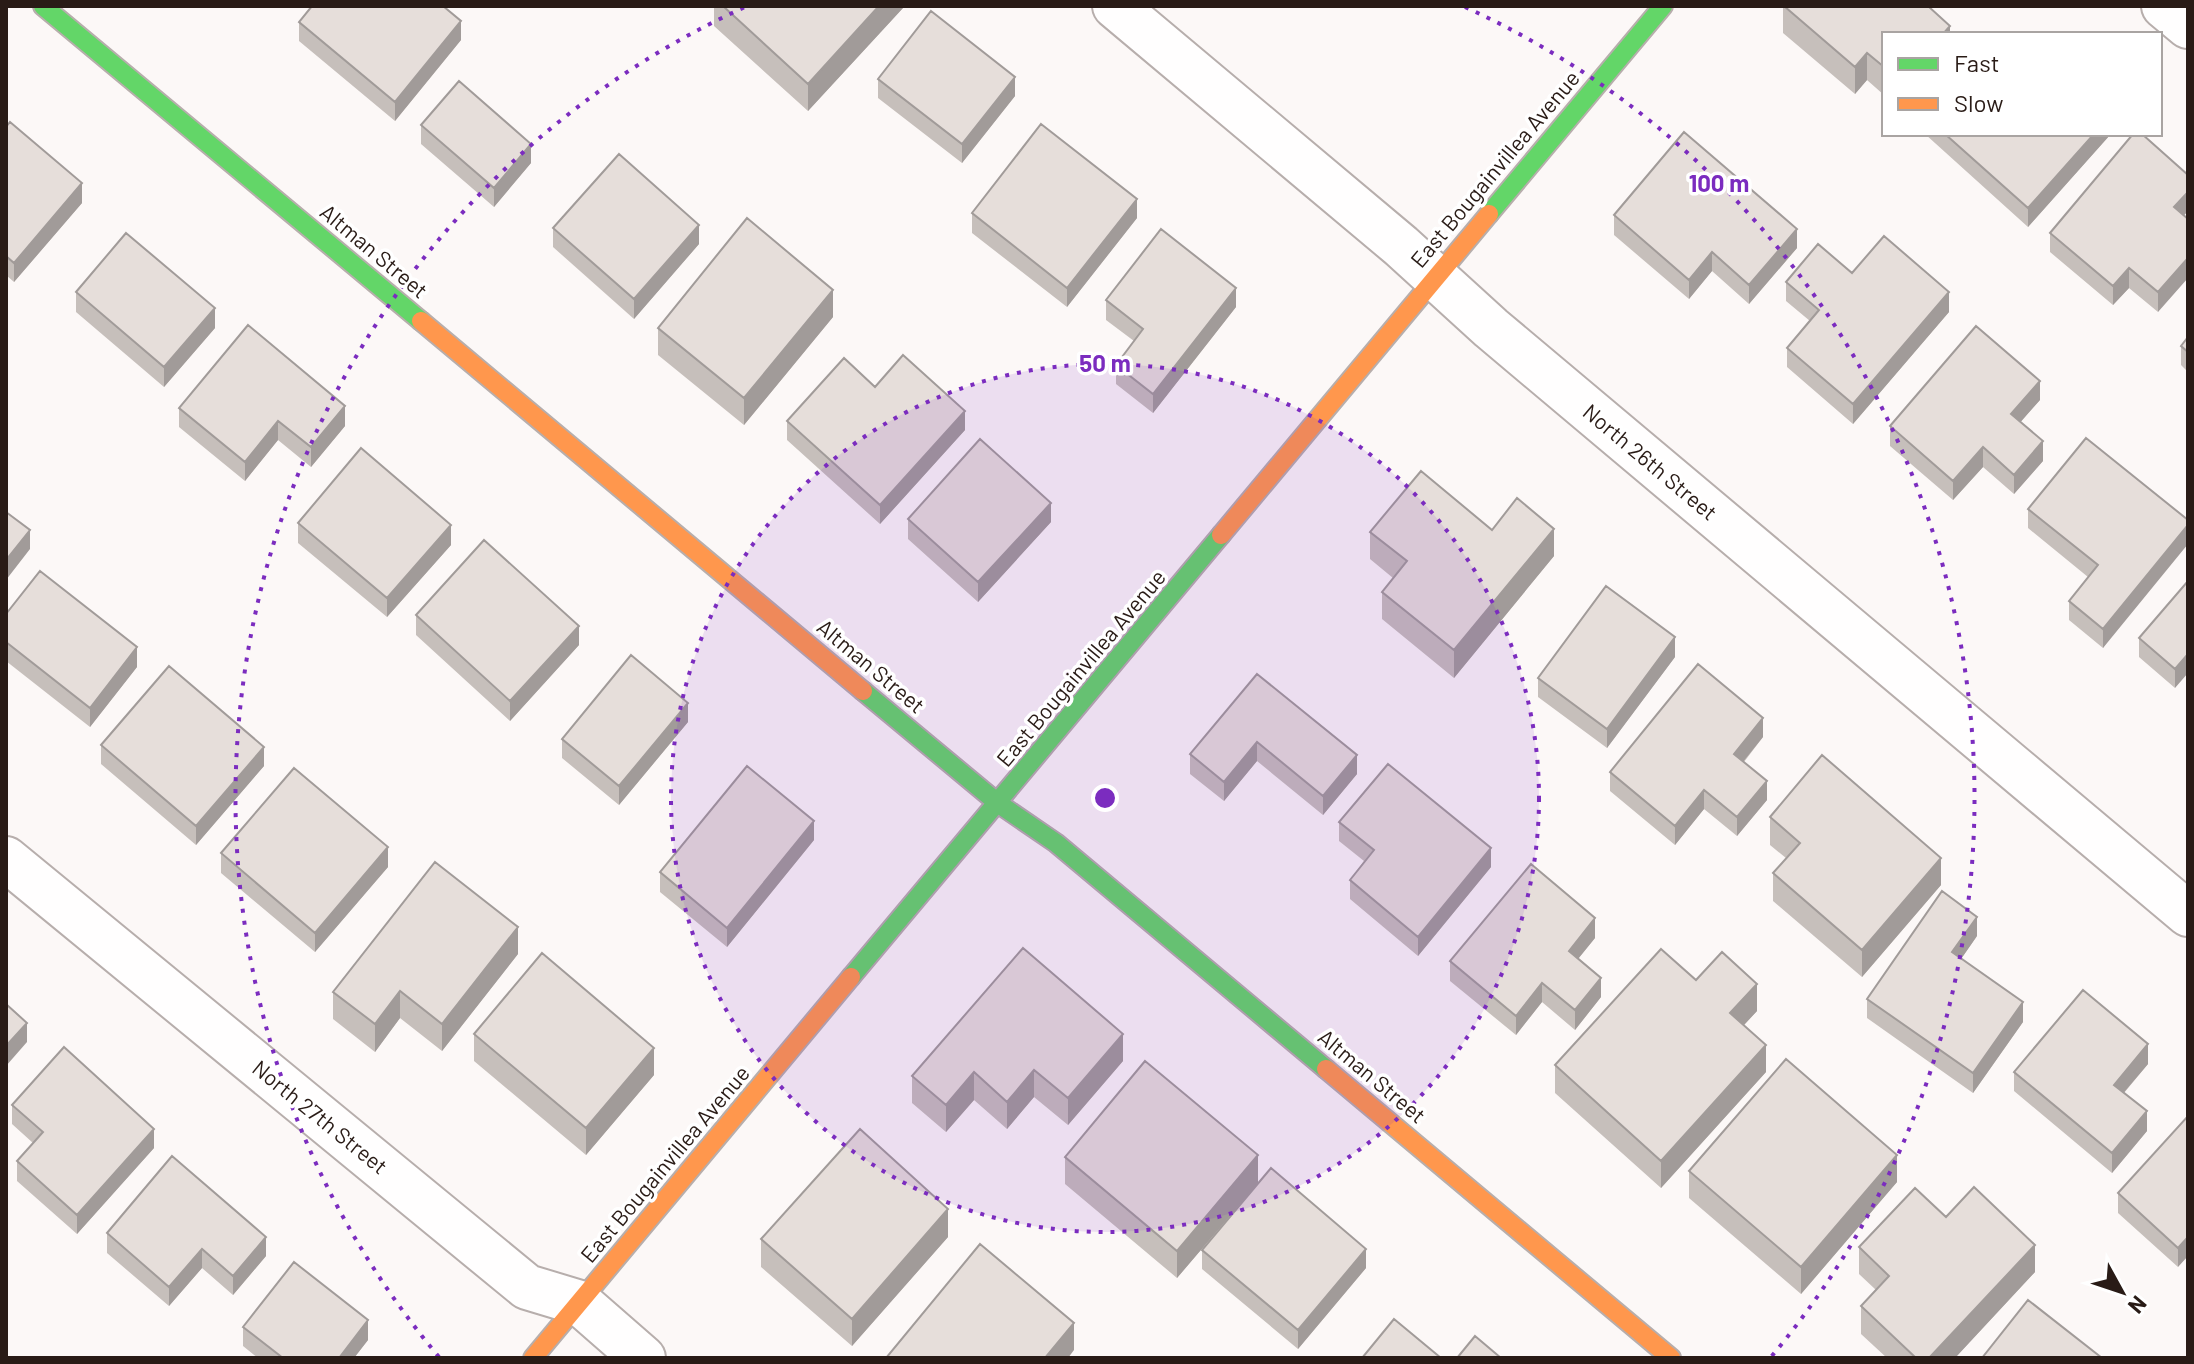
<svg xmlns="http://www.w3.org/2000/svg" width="2194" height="1364" font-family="Barlow,sans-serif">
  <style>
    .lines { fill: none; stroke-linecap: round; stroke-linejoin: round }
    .street-casing { stroke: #b7aeac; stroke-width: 48 }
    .fast-casing { stroke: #b7aeac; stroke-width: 22 }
    .slow-casing { stroke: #b7aeac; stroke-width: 22 }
    .street { stroke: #fffefe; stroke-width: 44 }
    .fast { stroke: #63d668; stroke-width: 18 }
    .slow { stroke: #ff974d; stroke-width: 18 }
    .wall { fill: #c6bfbb }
    .shaded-wall { fill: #a19b99 }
    .building { fill: #e6deda; stroke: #a19b99; stroke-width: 2 }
    .ring { fill: none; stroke: #7b2cbf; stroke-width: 4; stroke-dasharray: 4 8 }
    .labels { text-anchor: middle; stroke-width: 7; stroke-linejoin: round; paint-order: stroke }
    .street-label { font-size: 22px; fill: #291b16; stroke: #fff }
    .centre { fill: #7b2cbf; stroke: #fff; stroke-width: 4 }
    .ring-label { font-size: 24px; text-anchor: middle; font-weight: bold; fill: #7b2cbf; stroke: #fff; stroke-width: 7; stroke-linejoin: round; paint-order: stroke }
  </style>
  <rect width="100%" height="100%" fill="#fcf8f7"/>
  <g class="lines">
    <g class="street-casing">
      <path id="street" d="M1115,6L1401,246L1491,328L2188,914
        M2164,6L2188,26
        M6,859L527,1287L580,1303L643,1358"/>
    </g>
    <g class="fast-casing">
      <path id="fast" d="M43,6L421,321
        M1489,214L1663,6
        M863,691L999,804L1056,843L1326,1069
        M851,977L1221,535"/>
    </g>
    <g class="slow-casing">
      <path id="slow" d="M421,321L863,691
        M1221,535L1489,214
        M1326,1069L1671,1358
        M533,1358L851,977"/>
    </g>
    <use href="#street" class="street"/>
    <use href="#fast" class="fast"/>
    <use href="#slow" class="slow"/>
  </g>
  <path class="wall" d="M714,6H903V8L808,111L714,26Z
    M1783,6L1930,7L1950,34H1884V95L1867,80L1855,94L1783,33Z
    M299,22L461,40L395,121L299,41Z
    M878,79L1015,96L962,163L878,98Z
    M421,125L531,163L494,207L421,144Z
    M6,127L82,203L14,282L6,275Z
    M1925,134H2110V135L2028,227Z
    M2188,211L2184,215L2158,312L2129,288L2113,305L2050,252V233Z
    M972,213L1137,218L1067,307L972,233Z
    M1614,215L1797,248L1749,304L1712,271L1689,299L1614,235Z
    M553,228L699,244L634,319L553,247Z
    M1786,282L1949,312L1853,424L1787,367V348L1810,321L1786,301Z
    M76,292L215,328L164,387L76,312Z
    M1106,300L1236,307L1153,413L1116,384V365L1134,341L1106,320Z
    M833,317L744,425L658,355V328Z
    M2188,337V372L2181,365V346Z
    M2040,400L2020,422L2043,461L2014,494L1983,467L1953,500L1890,446V426Z
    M179,408L345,426L311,467L278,440L245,481L179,427Z
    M787,421L965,430L880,524L787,440Z
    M2028,509L2188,520L2103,648L2069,620V601L2088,577L2028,528Z
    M908,519L1051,522L978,602L908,539Z
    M298,523L451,545L387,617L298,543Z
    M1492,530L1554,556L1454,678L1382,619V592L1393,578L1370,559V532Z
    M2188,581L2175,688L2139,657V638Z
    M6,614L137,667L90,727L6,661Z
    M416,615L579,645L510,721L416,635Z
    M1675,657L1607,748L1538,697V678Z
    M1257,674L1357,774L1323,815L1257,761L1224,801L1190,774V754Z
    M688,722L619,805L562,758V739Z
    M1763,737L1744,762L1767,800L1737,836L1704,809L1675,845L1610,791V772Z
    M101,745L264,766L196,845L101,764Z
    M1770,817L1941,885L1862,977L1773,901V873L1786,858L1770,845Z
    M1339,822L1491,867L1418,956L1350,899V880L1364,861L1339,841Z
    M814,840L727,947L660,892V872Z
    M221,853L388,867L315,952L221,873Z
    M1977,936L1961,959L2023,1022L1973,1093L1867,1018V999Z
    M1595,938L1578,959L1601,997L1575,1030L1542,1002L1516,1035L1450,981V961Z
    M518,954L442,1051L400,1018L375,1052L333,1019V992Z
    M1696,980L1757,1011L1744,1025L1766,1072L1661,1188L1555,1093V1065Z
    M474,1034L654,1075L586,1155L474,1061Z
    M1123,1061L1068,1125L1034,1097L1007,1129L974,1100L946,1132L912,1103V1076Z
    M2148,1064L2124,1093L2147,1131L2112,1173L2014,1091V1072Z
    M12,1105L154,1148L77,1234L17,1181V1161L33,1143L12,1124Z
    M2188,1116L2178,1267L2118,1213V1193Z
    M1065,1157L1258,1183L1177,1278L1065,1184Z
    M1689,1171L1897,1182L1801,1294L1689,1198Z
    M1946,1217L2035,1272L1955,1358H1887L1861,1334V1306L1876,1290L1859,1274V1247Z
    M107,1233L266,1256L233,1295L202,1268L169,1306L107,1253Z
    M948,1237L852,1346L761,1267V1239Z
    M1202,1250L1366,1268L1298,1349L1202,1269Z
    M243,1327L368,1340L354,1358H258L243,1346Z"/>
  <path class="shaded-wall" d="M879,6H903V8L808,111V84Z
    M461,21V40L395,121V102Z
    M1950,26V34H1943Z
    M1867,53V80L1855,94V67Z
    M1015,77V96L962,163V144Z
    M2094,134L2110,135L2028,227V208Z
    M531,144V163L494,207V188Z
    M82,183V203L14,282V263Z
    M2188,192V211L2174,226V207Z
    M1137,199V218L1067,307V288Z
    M699,225V244L634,319V299Z
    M1797,229V248L1749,304V285Z
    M1712,252V271L1689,299V280Z
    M2188,258V278L2158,312V292Z
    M2129,268V288L2113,305V286Z
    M1236,288V307L1153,413V394Z
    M833,290V317L744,425V398Z
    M1949,292V312L1853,424V404Z
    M215,308V328L164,387V367Z
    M2040,381V400L2011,433V414Z
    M345,406V426L311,467V447Z
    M965,411V430L880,524V505Z
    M278,421V440L245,481V462Z
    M2043,441V461L2014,494V475Z
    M1983,447V467L1953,500V481Z
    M1051,503V522L978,602V582Z
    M451,525V545L387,617V598Z
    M2188,525V544L2103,648V629Z
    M1554,529V556L1454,678V650Z
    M30,530V549L6,580V560Z
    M579,626V645L510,721V701Z
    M1675,637V657L1607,748V729Z
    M137,647V667L90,727V708Z
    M2188,654V673L2175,688V669Z
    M688,703V722L619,805V786Z
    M1763,718V737L1734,773V754Z
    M1257,742V761L1224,801V782Z
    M264,747V766L196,845V826Z
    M1357,755V774L1323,815V796Z
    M1767,781V800L1737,836V817Z
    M1704,790V809L1675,845V826Z
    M814,821V840L727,947V928Z
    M388,847V867L315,952V933Z
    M1491,848V867L1418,956V937Z
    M1941,858V885L1862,977V950Z
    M1977,917V936L1952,972V952Z
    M1595,918V938L1569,970V951Z
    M518,927V954L442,1051V1024Z
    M1601,978V997L1575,1030V1010Z
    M1542,983V1002L1516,1035V1016Z
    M1757,984V1011L1730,1040V1013Z
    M400,991V1018L375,1052V1024Z
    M2023,1002V1022L1973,1093V1073Z
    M27,1023V1042L6,1066V1046Z
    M1123,1034V1061L1068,1125V1098Z
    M2148,1044V1064L2114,1104V1085Z
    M1766,1045V1072L1661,1188V1161Z
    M654,1048V1075L586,1155V1128Z
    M1034,1070V1097L1007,1129V1102Z
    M974,1072V1100L946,1132V1105Z
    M2147,1111V1131L2112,1173V1153Z
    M154,1129V1148L77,1234V1215Z
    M1258,1155V1183L1177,1278V1251Z
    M1897,1155V1182L1801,1294V1267Z
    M948,1209V1237L852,1346V1319Z
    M266,1237V1256L233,1295V1276Z
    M2188,1237V1256L2178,1267V1248Z
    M2035,1245V1272L1955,1358H1929Z
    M202,1249V1268L169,1306V1287Z
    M1366,1249V1268L1298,1349V1330Z
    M368,1320V1340L354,1358H339Z
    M1074,1323V1350L1068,1358H1045Z"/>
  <path class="building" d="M312,6H443L461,21L395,102L299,22Z
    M723,6H879L808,84Z
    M1784,6H1928L1950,26L1943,34H1884V67L1867,53L1855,67Z
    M931,11L1015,77L962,144L878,79Z
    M459,81L531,144L494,188L421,125Z
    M10,122L82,183L14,263L6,256V127Z
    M1041,124L1137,199L1067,288L972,213Z
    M1684,132L1797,229L1749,285L1712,252L1689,280L1614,215Z
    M1945,134H2094L2028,208Z
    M2133,134H2142L2188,175V192L2174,207L2188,219V258L2158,292L2129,268L2113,286L2050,233Z
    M619,154L699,225L634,299L553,228Z
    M747,218L833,290L744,398L658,328Z
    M1161,229L1236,288L1153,394L1116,365L1143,329L1106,300Z
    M126,233L215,308L164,367L76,292Z
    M1884,236L1949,292L1853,404L1787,348L1819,310L1786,282L1818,244L1852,273Z
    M248,325L345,406L311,447L278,421L245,462L179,408Z
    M1976,326L2040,381L2011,414L2043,441L2014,475L1983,447L1953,481L1890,426Z
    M2188,337V352L2181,346Z
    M903,355L965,411L880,505L787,421L844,358L875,387Z
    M2086,438L2188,520V525L2103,629L2069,601L2098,565L2028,509Z
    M980,439L1051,503L978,582L908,519Z
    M361,448L451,525L387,598L298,523Z
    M1421,471L1492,530L1517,498L1554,529L1454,650L1382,592L1407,561L1370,532Z
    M6,512L30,530L6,560Z
    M484,540L579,626L510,701L416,615Z
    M40,571L137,647L90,708L6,642V614Z
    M2188,581V654L2175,669L2139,638Z
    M1606,586L1675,637L1607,729L1538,678Z
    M631,655L688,703L619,786L562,739Z
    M1698,664L1763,718L1734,754L1767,781L1737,817L1704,790L1675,826L1610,772Z
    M169,666L264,747L196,826L101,745Z
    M1257,674L1357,755L1323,796L1257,742L1224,782L1190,754Z
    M1822,755L1941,858L1862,950L1773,873L1800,843L1770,817Z
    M1388,764L1491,848L1418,937L1350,880L1374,850L1339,822Z
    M747,766L814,821L727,928L660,872Z
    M294,768L388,847L315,933L221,853Z
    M435,862L518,927L442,1024L400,991L375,1024L333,992Z
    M1531,864L1595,918L1569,951L1601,978L1575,1010L1542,983L1516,1016L1450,961Z
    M1942,891L1977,917L1952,952L2023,1002L1973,1073L1867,999Z
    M1023,948L1123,1034L1068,1098L1034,1070L1007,1102L974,1072L946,1105L912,1076Z
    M1661,949L1696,980L1722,952L1757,984L1730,1013L1766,1045L1661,1161L1555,1065Z
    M542,953L654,1048L586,1128L474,1034Z
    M2083,990L2148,1044L2114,1085L2147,1111L2112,1153L2014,1072Z
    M6,1004L27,1023L6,1046Z
    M64,1047L154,1129L77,1215L17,1161L43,1132L12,1105Z
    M1786,1059L1897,1155L1801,1267L1689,1171Z
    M1145,1061L1258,1155L1177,1251L1065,1157Z
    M2188,1116V1237L2178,1248L2118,1193Z
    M860,1129L948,1209L852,1319L761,1239Z
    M172,1156L266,1237L233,1276L202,1249L169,1287L107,1233Z
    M1271,1168L1366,1249L1298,1330L1202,1250Z
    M1974,1187L2035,1245L1929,1358H1916L1861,1306L1889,1276L1859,1247L1915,1188L1946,1217Z
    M980,1244L1074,1323L1045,1358H886Z
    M294,1262L368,1320L339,1358H283L243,1327Z
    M2028,1300L2102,1358H1982Z
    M1394,1319L1441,1358H1362Z
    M1475,1336L1501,1358H1457Z"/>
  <circle cx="1105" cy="798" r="434" fill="#7b2cbf" fill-opacity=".12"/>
  <g class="ring">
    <circle cx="1105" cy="798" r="434"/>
    <path d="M439 1357A869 869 0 0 1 745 7M1465 7A869 869 0 0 1 1771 1357"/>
  </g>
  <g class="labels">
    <g class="street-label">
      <text transform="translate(1495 169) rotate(-50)" y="8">East Bougainvillea Avenue</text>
      <text transform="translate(374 251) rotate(40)" y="8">Altman Street</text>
      <text transform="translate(1650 462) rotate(40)" y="8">North 26th Street</text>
      <text transform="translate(871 666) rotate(40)" y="8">Altman Street</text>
      <text transform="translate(1081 668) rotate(-50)" y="8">East Bougainvillea Avenue</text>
      <text transform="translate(1372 1076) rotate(40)" y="8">Altman Street</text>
      <text transform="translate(320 1117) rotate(39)" y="8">North 27th Street</text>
      <text transform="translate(665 1164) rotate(-50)" y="8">East Bougainvillea Avenue</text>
    </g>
  </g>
  <circle cx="1105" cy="798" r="12" class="centre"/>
  <g class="ring-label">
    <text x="1719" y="192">100 m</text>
    <text x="1105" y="372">50 m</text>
  </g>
  <rect width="2194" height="1364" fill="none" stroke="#291b16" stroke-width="16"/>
  <rect x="1882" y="32" width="280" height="104" fill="#ffffff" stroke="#a9a4a2" stroke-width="2"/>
  <rect x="1898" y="58" width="40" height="12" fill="#63d668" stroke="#a9a4a2" stroke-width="2"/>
  <text x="1954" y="72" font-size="24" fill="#291b16">Fast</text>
  <rect x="1898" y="98" width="40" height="12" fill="#ff974d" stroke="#a9a4a2" stroke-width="2"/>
  <text x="1954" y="112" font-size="24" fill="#291b16">Slow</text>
  <g transform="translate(2122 1292) rotate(130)" stroke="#ffffff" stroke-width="6" paint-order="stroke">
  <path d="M0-6L14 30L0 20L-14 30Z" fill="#291b16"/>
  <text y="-12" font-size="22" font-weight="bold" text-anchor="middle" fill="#291b16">N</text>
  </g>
</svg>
